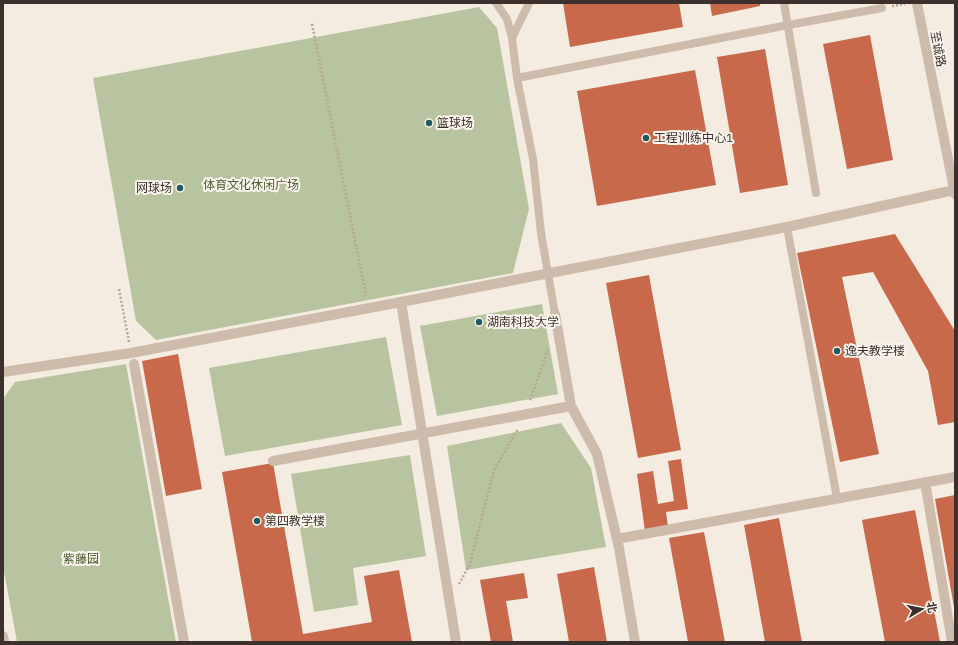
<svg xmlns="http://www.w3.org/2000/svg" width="958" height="645" font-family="'IBM Plex Sans','Noto Sans SC',sans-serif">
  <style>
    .green { fill: #b8c4a0 }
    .building { fill: #c8694b }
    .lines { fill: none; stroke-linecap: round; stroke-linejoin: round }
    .path { stroke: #b9a596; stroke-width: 2.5; stroke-dasharray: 2 2; stroke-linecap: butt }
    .lane { stroke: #cdbbac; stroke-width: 8 }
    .street { stroke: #cdbbac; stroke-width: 10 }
    .poi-dot { fill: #1f5a5e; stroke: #fbf5ee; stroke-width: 1.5 }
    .labels { text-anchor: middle; stroke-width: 4; stroke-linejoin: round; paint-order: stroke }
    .street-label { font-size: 12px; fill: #3b302b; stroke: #fbf5ee }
    .poi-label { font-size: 12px; fill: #3b302b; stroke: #fbf5ee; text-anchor: start }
    .park-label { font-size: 12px; fill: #4a5a2e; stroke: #fbf5ee }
  </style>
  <rect width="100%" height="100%" fill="#f4ebe1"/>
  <path class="green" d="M479,7L497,28L529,209L513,273L156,340L136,321L93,78Z
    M542,304L558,394L437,416L420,326Z
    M386,337L402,425L225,456L209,368Z
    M126,364L176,642H17L3,566V399L15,382Z
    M561,423L591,468L606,547L466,570L447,446Z
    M410,455L426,556L353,568L358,605L314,612L291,474Z"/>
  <path class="building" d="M563,3H679L683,27L570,47Z
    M710,3H760V6L712,16Z
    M870,35L893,160L847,169L823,44Z
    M765,49L788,185L740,193L717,57Z
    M695,70L716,185L597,206L577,91Z
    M895,234L955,331V422L938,425L928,371L873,272L842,277L879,454L840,462L797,253Z
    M649,275L681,450L638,458L606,283Z
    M178,354L202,489L166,496L142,361Z
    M681,459L688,509L666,512L668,527L645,531L637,474L653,471L658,504L674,501L668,461Z
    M273,463L303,634L372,622L364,576L399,570L412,642H252L222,472Z
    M955,495V607H954L935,499Z
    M915,510L940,642H885L862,520Z
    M779,518L802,642H765L744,525Z
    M704,532L725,642H688L669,538Z
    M594,567L607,642H569L557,574Z
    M524,573L528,598L506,601L513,642H491L480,580Z"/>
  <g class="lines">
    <path class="path" d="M892,6L905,4
      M312,24L366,296
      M119,289L129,342
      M530,400L548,350
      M459,584L470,564L494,470L518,429"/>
    <path class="lane" d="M496,3L507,19L512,38
      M529,3L512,38L517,78L533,159L541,233L555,314
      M784,3L816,193
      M517,78L788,25L882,8
      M787,227L837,498"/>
    <path class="street" d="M917,3L955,194
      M401,302L456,642
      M134,364L184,642
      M3,372L131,353L401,302L787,227L954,190
      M571,406L597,454L619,548L635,642
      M273,461L571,406L555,314
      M925,482L952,642
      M617,539L955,477
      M3,636L4,642"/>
  </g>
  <g class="poi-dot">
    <circle cx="429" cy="123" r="4"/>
    <circle cx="646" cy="138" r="4"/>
    <circle cx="180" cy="188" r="4"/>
    <circle cx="479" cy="322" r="4"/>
    <circle cx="837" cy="351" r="4"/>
    <circle cx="257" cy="521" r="4"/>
  </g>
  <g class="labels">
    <g class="street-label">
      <text transform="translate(938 49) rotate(79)" y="4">至诚路</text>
    </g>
    <g class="poi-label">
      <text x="437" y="127">篮球场</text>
      <text x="654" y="142">工程训练中心1</text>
      <text x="172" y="192" text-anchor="end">网球场</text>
      <text x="487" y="326">湖南科技大学</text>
      <text x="845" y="355">逸夫教学楼</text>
      <text x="265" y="525">第四教学楼</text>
    </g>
    <g class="park-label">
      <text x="251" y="189">体育文化休闲广场</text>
      <text x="81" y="563">紫藤园</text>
    </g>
  </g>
  <rect width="958" height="645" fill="none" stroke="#3b302b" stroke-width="8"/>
  <g transform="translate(922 609) rotate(80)" stroke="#fbf5ee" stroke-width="3" paint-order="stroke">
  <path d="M0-3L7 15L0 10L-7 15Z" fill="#3b302b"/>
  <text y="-6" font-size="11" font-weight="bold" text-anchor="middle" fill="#3b302b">北</text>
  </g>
</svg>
